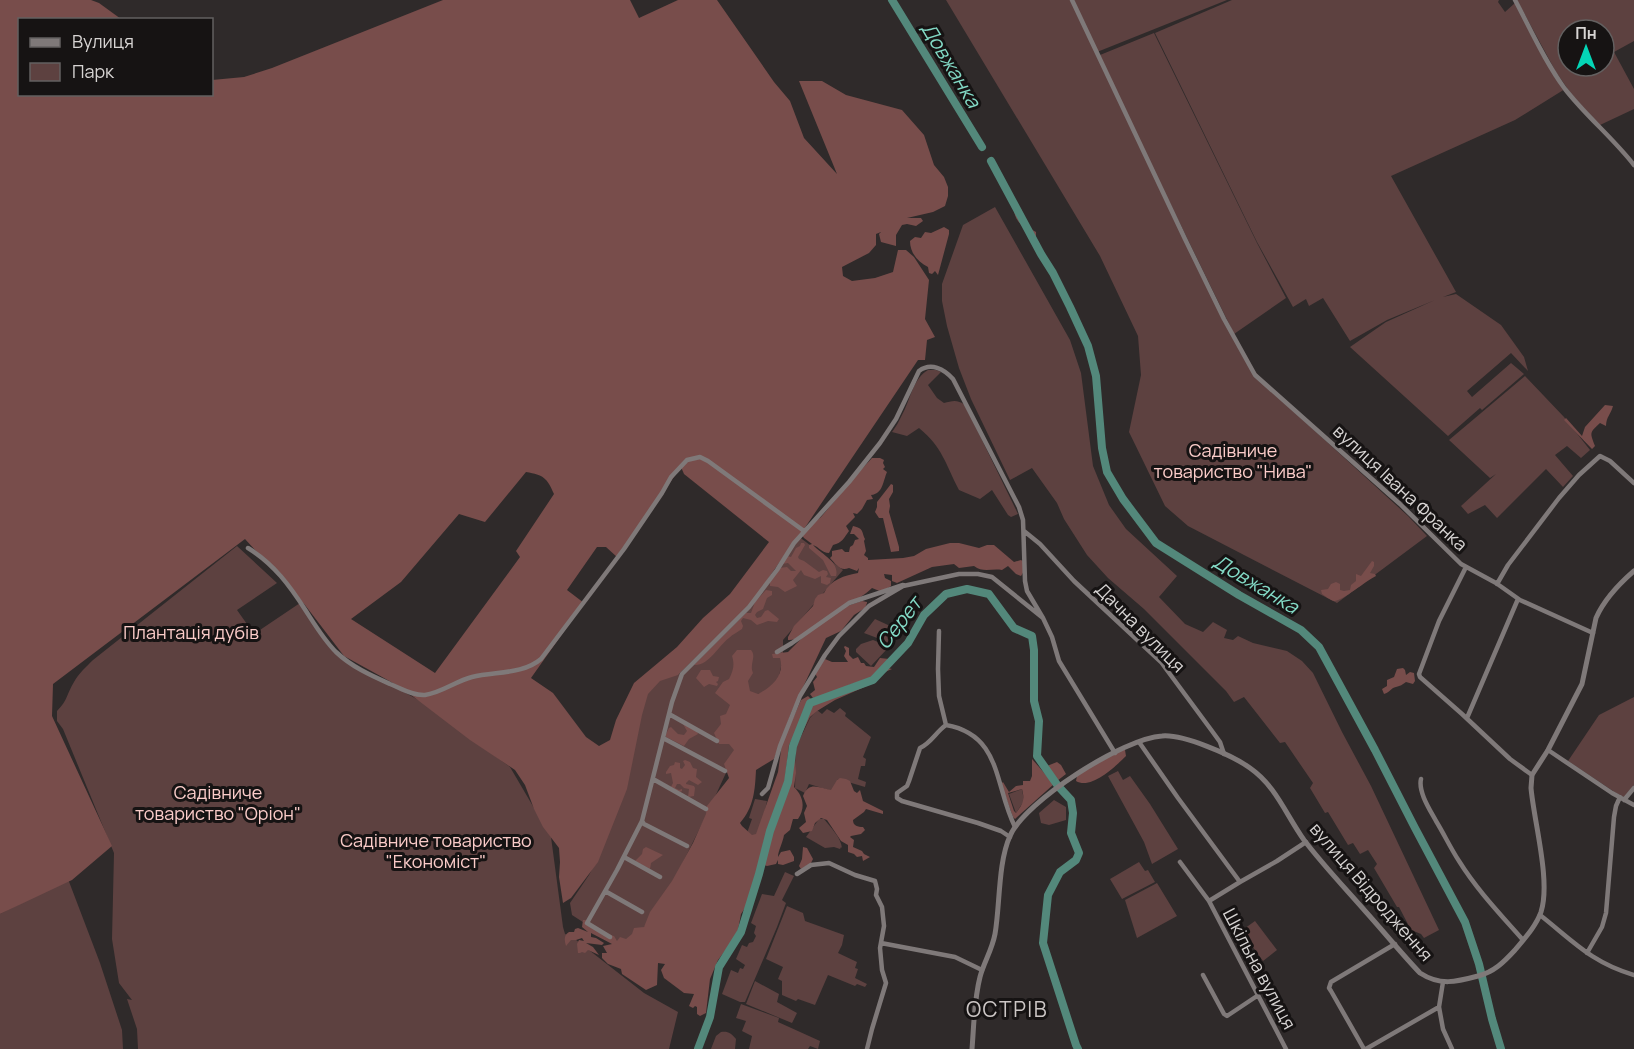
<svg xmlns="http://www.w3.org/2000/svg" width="1634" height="1049" font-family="Manrope,sans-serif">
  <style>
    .green { fill: #5d4140; fill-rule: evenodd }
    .forest { fill: #784d4b; fill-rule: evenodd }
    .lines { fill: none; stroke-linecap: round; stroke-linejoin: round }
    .river { stroke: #53887b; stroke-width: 8 }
    .minor { stroke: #7f7979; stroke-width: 4.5 }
    .tertiary { stroke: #7f7979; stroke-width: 5 }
    .labels { text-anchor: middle; stroke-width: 6; stroke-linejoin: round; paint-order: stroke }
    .park-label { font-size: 18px; fill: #fbccc9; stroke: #161313 }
    .street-label { font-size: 18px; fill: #d7d4d3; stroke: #161313 }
    .water-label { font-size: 20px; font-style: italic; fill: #83dac6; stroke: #161313 }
    .quarter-label { font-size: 21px; letter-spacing: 1.5px; fill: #ccc6c5; stroke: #161313 }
  </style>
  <rect width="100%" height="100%" fill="#2f2a2a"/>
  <path class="green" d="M946,0H1071L1242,355L1270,390L1408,516L1427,536L1337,603L1188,526L1165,506L1129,432L1141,375L1138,336L1100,256Z
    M1074,0H1227L1097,52Z
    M1232,0H1499L1498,2L1505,12L1515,3L1565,89L1515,120L1391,176L1456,292L1443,297L1456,294L1501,325L1524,357L1528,371L1511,353L1467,391L1472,397L1511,363L1524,374L1482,410L1480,408L1448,436L1350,347L1386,322L1435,300L1387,320L1350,341L1323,298L1309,306L1306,299L1293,307L1257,242L1155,33Z
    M1517,0H1634V41L1614,52L1634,89V109L1600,125L1572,95L1556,72ZM1568,30H1604V66H1568Z
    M1154,33L1257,243L1286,298L1234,334L1146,154L1100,55Z
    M995,207L1070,340L1081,373L1093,466L1109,505L1126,529L1177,576L1159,597L1185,624L1203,632L1213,622L1227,630L1224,638L1233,640L1238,636L1253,643L1287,651L1302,661L1313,673L1342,732L1371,786L1439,930L1424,938L1421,934L1411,930L1399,907H1397L1374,868L1377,864L1368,850L1360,854L1353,843L1348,845L1328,812L1325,813L1310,788L1313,783L1285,742L1280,743L1244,697L1234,702L1226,691L1144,609L1108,578L1087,555L1064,519L1057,503L1032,468L1010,480L971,399L959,368L947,326L942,301V284L963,225Z
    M928,370H936L941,372L928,385L937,398L944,403C952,401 957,399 965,405L1018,514L1011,517L1008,515L992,490L980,499L959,490C945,463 943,448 919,428L907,436L892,432C896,427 899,421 902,415C910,401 913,378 928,370Z
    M1525,376L1564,417L1590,450L1581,458L1567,446L1555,455L1573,476L1563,487L1546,469L1497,518L1485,505L1468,514L1461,506L1496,474L1490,478L1449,440Z
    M798,536L843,570L783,640V657L777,686L732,705L718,736L737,749L707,814L674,880L649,922L632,939L621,942L609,939L572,915L570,903L589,875L599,856L646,694L658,679L680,674L765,587Z
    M237,546L277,583L237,610L254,634L300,603L339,656L422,702L510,767L551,837L563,927L565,934L571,936L644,993L678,1012L669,1049H138L137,1029L127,999L132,1000L119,983L112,939L114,853L63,729L57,721V711C68,700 67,693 74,682C79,673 86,667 93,660Z
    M875,619L888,625L900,632L891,645L885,641L864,633Z
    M873,640L878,642L888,648L871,666L856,652V649L861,644Z
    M1634,697V785L1624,797L1616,793L1568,761L1599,715Z
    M840,708L846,713L845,716L871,737L863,757L866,759L865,766H861L858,779L866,782L865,787L838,779L832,791L809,784L805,793L795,788L796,747L810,718L817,710L822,714L827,709L834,713Z
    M1118,771L1123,780L1130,776L1150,804L1178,849L1152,864L1144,842L1108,776Z
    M1022,789L1024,801L1016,813L1009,794Z
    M755,799L767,801L760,834L751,836L747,833L752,819L749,818Z
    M1054,800L1066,807V820L1049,825L1041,823L1039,813Z
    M819,819H824C830,827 841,837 842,848L841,847L840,849L834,847L825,848L806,837Z
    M1139,862L1145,871L1148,870L1155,882L1122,899L1110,879Z
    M785,872L794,876L782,900L786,903L777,927L745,1002H740L722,994L731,970L738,973L740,968L743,969L745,965L736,959L742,945L747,947L749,943L753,942L756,936L754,933L756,926L751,923L762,894L774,896Z
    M68,879L100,963L122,1030L123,1049H0V914Z
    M1157,883L1177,916L1137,938L1125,900Z
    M787,906L803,913L805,921L844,935L842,945L838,953L857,962L855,968L858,969L855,978L867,984L865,987L857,984L855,986L828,975L815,1005L798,999L796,1001L782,995V981L778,979L783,967L766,959Z
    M1255,921L1277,950L1263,961L1241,931Z
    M755,981L779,994L777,1002L797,1013L792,1023L746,1004Z
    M741,1004L779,1018L778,1022L820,1041L818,1049L810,1046L808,1049H749L752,1036L742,1031L746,1021L736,1018Z
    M721,1032C728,1031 731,1033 736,1039L735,1049H711L716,1036Z"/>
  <path class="forest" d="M0,0H91L99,3L121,19L20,20V94H212V80L244,77L272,68L443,0H630L639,18L678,0H717L774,82L790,101L804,138L837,174L799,81H822L846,95L902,110L924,135L934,165L944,177L948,187V196L945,206L933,212L907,218H921L923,221L916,226L907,224L902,225L896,235V246L881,242L879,234L881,232L876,234V245L869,253L842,267L843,276L852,281L875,278L893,272L898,250H906L914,257L929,280L925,319L935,337L927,340L925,360H918L802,532L821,517L858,473L872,458H880L884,460L883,463L885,467L883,469L887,472C883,481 883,494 871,495L873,499L867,500L862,509L857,514L853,513L855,517L846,526L849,531C844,538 842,543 833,545L829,553C822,553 819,547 813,545C821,554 840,562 836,576H831L823,560L809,548V545L812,544L804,538L801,534L788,550L752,602L678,675L660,681L648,694L642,715L627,789L598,862L571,898L563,903L559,877L560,862L559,848L543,827L534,809L525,785L515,770L470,740L402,688L344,656L305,605L245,539L53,684L52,716L112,846L72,880L0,914ZM681,467L684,474L769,542L730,594L703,618L677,647L634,683L616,720L610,740L599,746L586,737L553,693L531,678L584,603L567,590L597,547H606L617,557ZM526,472C544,475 547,478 554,494L516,551L520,557L435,673L351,619L401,582L459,514L485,522Z
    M1014,206L1021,209L1029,228L1036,232V240L1040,244V247H1037L1033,241L1028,238V230C1019,225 1013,216 1014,206Z
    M944,227L949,230V234L938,275L935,271L932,274L929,273L928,267C918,262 910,253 910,241L915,237L921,238L925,232L931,233Z
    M1605,405L1613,406C1611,414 1606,417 1606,426L1600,423C1589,433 1590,433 1595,446L1592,449L1564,420L1566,418L1582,436L1585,427Z
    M891,484L893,485V492L889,499L890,506L889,512L899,547V551L891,552L883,518H879L875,512L877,507V502Z
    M853,526C864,529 861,530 865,539L864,541L866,551L864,555L868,558V560L903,558L914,556L926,549L950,543H959L979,548L987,545H994L1014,562L1021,560L1024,562V571L1021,576L1016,574L1008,566L1002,570C992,568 983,573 974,566L959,568L954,564L932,567L897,583L892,581V575L884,574L885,578L891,581V586L882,592L872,588C865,595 855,600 847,606L862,601L867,602V603L865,608L854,615L841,631L826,638L791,713L774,759L756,770C755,790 754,807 740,823L742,826L752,835L756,834L778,772L782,743L801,700L808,696L811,699L806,705V712C814,699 831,697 844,691C859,685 875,679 887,668L892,669L885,672L869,685L835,700L817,711L810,717L798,741L795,751L796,773L794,787C803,796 806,807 798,819H793L790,830L784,835C783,842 778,851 778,857L781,852L790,850L794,857V861L783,865L778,864V860L776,864L767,866L764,865L762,860L765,851L768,849L771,828L764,841L749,902L741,914L737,935L718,960L710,979L706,1013L700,1016L697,1014V1007L695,1006L693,1008L689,1006L694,994L684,993L664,978L661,970L665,964L658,963L657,985L646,990L622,974L621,969L608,964L602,958V953H607L603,946L612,944L591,933V937L596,938L604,943L602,945L586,943L593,947L599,955L588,950L585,953L582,952L580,953H578L577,944L579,940L584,941L582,938L576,940H571L566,946C564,940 564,935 569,932H574L575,929L578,928L588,932L582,927L583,920H586C591,926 607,934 614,936L617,941L620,937L626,939L632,934L634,928L644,927L650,912L672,881L693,843L706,814L707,806L729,778L724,764L734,750L729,744H719L714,733L721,724L720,716L726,714L730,705L715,693L723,682L729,679C733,671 735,665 732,656L737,650H751C757,657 749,663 753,673L748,681L750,691L758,694C772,687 785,675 780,658H773L772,654L788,652L811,629C804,633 796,641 788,640V637L794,626L813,606L815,599L818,595L824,593C830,580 845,575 858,573L859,568L857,571L849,568C840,572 836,564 830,558L832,556V551L842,549L845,552H849L850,547L853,545L855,540L859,539L854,534H850ZM803,718L793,743L788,771L791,775L789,782L773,824L778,803L783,796L789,745Z
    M801,543H804L805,545L798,557L799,559L804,561L819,572L823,570L827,571L828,574L826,577L831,578L830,583L827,585L821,583V576L815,579L804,575L801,570L793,580L797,586L785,592L778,587L770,586V582L779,568L787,567L791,571H796L788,563L782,564L787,556L791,557L796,548L800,546Z
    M1372,561L1374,562V566L1370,573L1375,574L1376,576C1367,580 1341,602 1334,601C1330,600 1325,596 1322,594L1321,590L1328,589L1331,584L1336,582L1340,584V590L1344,591L1350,590L1351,585L1356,581V574L1361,576Z
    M766,590L772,591V595L767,598L763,609L757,612L755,615L757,618L761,617L765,611L768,610L779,619L777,622L768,621L757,625L751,620L743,618L741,621L743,626L742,629C738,632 733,634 729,638C718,646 709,666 694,665L746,613H751L755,602Z
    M845,646L849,648V655L853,659L858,657L861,663H864L866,666L874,667L880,658L889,659V661L884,669L874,677L849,685L832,693L813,698L810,694L815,690L813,682L817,677L815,673L825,659L832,662H848L844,656L846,651L844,647Z
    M1403,668L1405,670L1406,675L1410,672L1414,673L1415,681L1413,684L1406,682C1401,686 1399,686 1393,688C1390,690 1388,693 1384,694L1382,689L1387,686V680L1394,677L1397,669Z
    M701,670H710L713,676L719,677L718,681L716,682L718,684L717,686L709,684L704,687L696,678Z
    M683,724L697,731L698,734L689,739L684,746L666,737V734L669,728L671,727L678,734L684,735L687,731Z
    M1119,749L1125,750L1126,756C1115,767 1091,790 1076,781L1077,776Z
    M1032,759L1054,784L1015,819L1013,817L1001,784L1003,782L1009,792L1016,786L1023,785V781H1030L1032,776ZM1022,789C1025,800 1023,804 1016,813L1014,811L1008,793Z
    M685,760L690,762L693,768L697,769L696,777L702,782L698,785L689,780L686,783V784L694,786L695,788L694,796L688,797L689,789L684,788L680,784H677L675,788L679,790L682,789V791L680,792L671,787L673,783L671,773L666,774V772L670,766L674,765L675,762L680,763V768L682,769L685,765L683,761Z
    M1057,762L1061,765L1066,774L1057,781L1051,775L1047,766Z
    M840,778L846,779L850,781L854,791L857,793L860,790L863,801L883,811V814L866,809L864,812L853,820C853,826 858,827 863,827L865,830L861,834L851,836L850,837L854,840L853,847L862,851L864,854L870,857L863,861L862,856L857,857L854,854L848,852V845L841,841L827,820L821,818L815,823L812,831L803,833L799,828L806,822L804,813L807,806L803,796C809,781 819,788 831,790L837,780Z
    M646,847L663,855L651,863L650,869L635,861L642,854L643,849Z
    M803,847L807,848L813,859L811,863L801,869L799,866L802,859Z"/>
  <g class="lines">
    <path class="river" d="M892,0L982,147
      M991,161L1041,254L1053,273L1070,307L1088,346L1096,376L1102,448L1107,472L1123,499L1156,543L1239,595L1301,630L1319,647L1375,750L1415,828L1465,922L1479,964L1492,1019L1501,1049
      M698,1049L710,1017L719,967L741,932L759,874L770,831L788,782L793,746L810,703L873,680L908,643L924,615L946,594L967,589L989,594L1014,628L1032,636L1034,650V701L1039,721L1037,756L1058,786L1071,800L1073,813L1071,833L1079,853L1076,860L1060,872L1048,895L1043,943L1076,1045L1078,1049"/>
    <path class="minor" d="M1072,0L1185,239L1224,319L1255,375L1400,504L1461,564L1496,583L1520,600L1593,633
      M1515,0C1531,30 1545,62 1565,89C1586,116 1613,138 1634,165
      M1024,531L1040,544L1074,581L1161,662L1212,731L1220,742L1224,754
      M248,548C274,564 290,586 306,611C315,625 324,640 336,652C352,667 370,675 390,684C400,688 413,696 425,695C441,693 456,681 472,677C495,671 522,675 541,659L624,549L662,493L671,477L687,460L700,457L708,461L804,531
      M1466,567L1439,621L1419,674L1420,677L1462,714L1510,759L1532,775
      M1497,584L1508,565L1559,498L1579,475L1600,456L1610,461L1634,483
      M939,631L938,669L939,696L946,725
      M777,652L792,643L849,603L903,585
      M669,714L717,741
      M1467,718L1518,599
      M663,738L725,771
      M1139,742L1178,798L1240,882
      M1548,750L1612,793L1634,805
      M653,779L706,809
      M1421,779C1418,792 1430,810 1436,821C1444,834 1451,849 1459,861C1477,890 1501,915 1523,940
      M762,794L768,788L780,746L800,696L825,655L839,636L869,606L903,586L959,574H978L992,577L1043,618L1052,637L1059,661L1115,753
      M1624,800L1634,788
      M642,821L644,824L687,846
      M1010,837L1001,831L978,823L902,801L897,798V793L907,786L909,781L920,748C931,743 936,732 946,725C1002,735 994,785 1015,827
      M624,857L660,877
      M1180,862L1209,901L1286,1049
      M797,874L811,865L829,863L855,875L875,881L877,889L876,895L882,907L884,926L880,948L882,970L886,983L872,1029L867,1049
      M605,891L642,912
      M1209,901L1240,882L1277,861L1306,842
      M1540,915C1573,941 1592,963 1634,975
      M610,937L587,923L617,870L642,821L672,702L682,674L749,607L777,570L794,543L849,482L880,443L896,419L919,371C931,362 944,369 953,379L1019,507L1023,520L1025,581L1027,591L1043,618
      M881,943L955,957L982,970
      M1587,953L1602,927L1606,913L1614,817L1616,806L1620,797
      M1203,975L1224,1014L1227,1016L1257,996
      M1439,1007L1443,1029L1452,1049
      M1364,1049L1331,991L1329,988L1331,982L1395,944
      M1366,1049L1439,1007L1443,982"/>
    <path class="tertiary" d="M972,1049C974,1025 974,1000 980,977C984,962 992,950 995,934C1000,906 998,862 1010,836C1025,801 1124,738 1162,736C1183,734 1232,755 1250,768C1276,786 1286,815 1304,840C1323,865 1345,888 1366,912C1384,932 1401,953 1420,973C1440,986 1456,982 1478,976C1494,972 1504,962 1515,950C1525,938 1536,926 1541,912C1551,881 1534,822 1531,788L1532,775L1548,750L1582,684L1596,618C1604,600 1619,584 1634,571"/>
  </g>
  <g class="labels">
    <g class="park-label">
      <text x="1233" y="457">Садівниче<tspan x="1233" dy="21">товариство "Нива"</tspan></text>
      <text x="191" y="639">Плантація дубів</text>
      <text x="218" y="799">Садівниче<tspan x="218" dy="21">товариство "Оріон"</tspan></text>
      <text x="436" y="847">Садівниче товариство<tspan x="436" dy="21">"Економіст"</tspan></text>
    </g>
    <g class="street-label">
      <text transform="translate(1400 488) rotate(43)" y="6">вулиця Івана Франка</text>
      <text transform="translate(1140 628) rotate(45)" y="6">Дачна вулиця</text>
      <text transform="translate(1371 892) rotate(49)" y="6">вулиця Відродження</text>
      <text transform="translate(1259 969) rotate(62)" y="6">Шкільна вулиця</text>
    </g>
    <g class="water-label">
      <text transform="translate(951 65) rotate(59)" y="7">Довжанка</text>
      <text transform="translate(1256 584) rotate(31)" y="7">Довжанка</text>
      <text transform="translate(899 623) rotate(-52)" y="7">Серет</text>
    </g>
    <g class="quarter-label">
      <text x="1007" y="1017">ОСТРІВ</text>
    </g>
  </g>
  <rect x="18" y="18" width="195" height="78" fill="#161313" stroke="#636060" stroke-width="1.5"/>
  <rect x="30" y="38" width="30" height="9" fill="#7f7979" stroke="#636060" stroke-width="1.5"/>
  <text x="72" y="48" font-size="18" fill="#d7d4d3">Вулиця</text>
  <rect x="30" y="63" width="30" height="18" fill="#5d4140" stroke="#636060" stroke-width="1.5"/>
  <text x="72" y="78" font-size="18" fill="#d7d4d3">Парк</text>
  <g transform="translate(1586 48)"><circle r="28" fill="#161313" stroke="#636060" stroke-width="1.5"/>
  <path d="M0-4.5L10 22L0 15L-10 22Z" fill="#04d5b6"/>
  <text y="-9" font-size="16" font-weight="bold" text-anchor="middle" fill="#d7d4d3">Пн</text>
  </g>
</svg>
